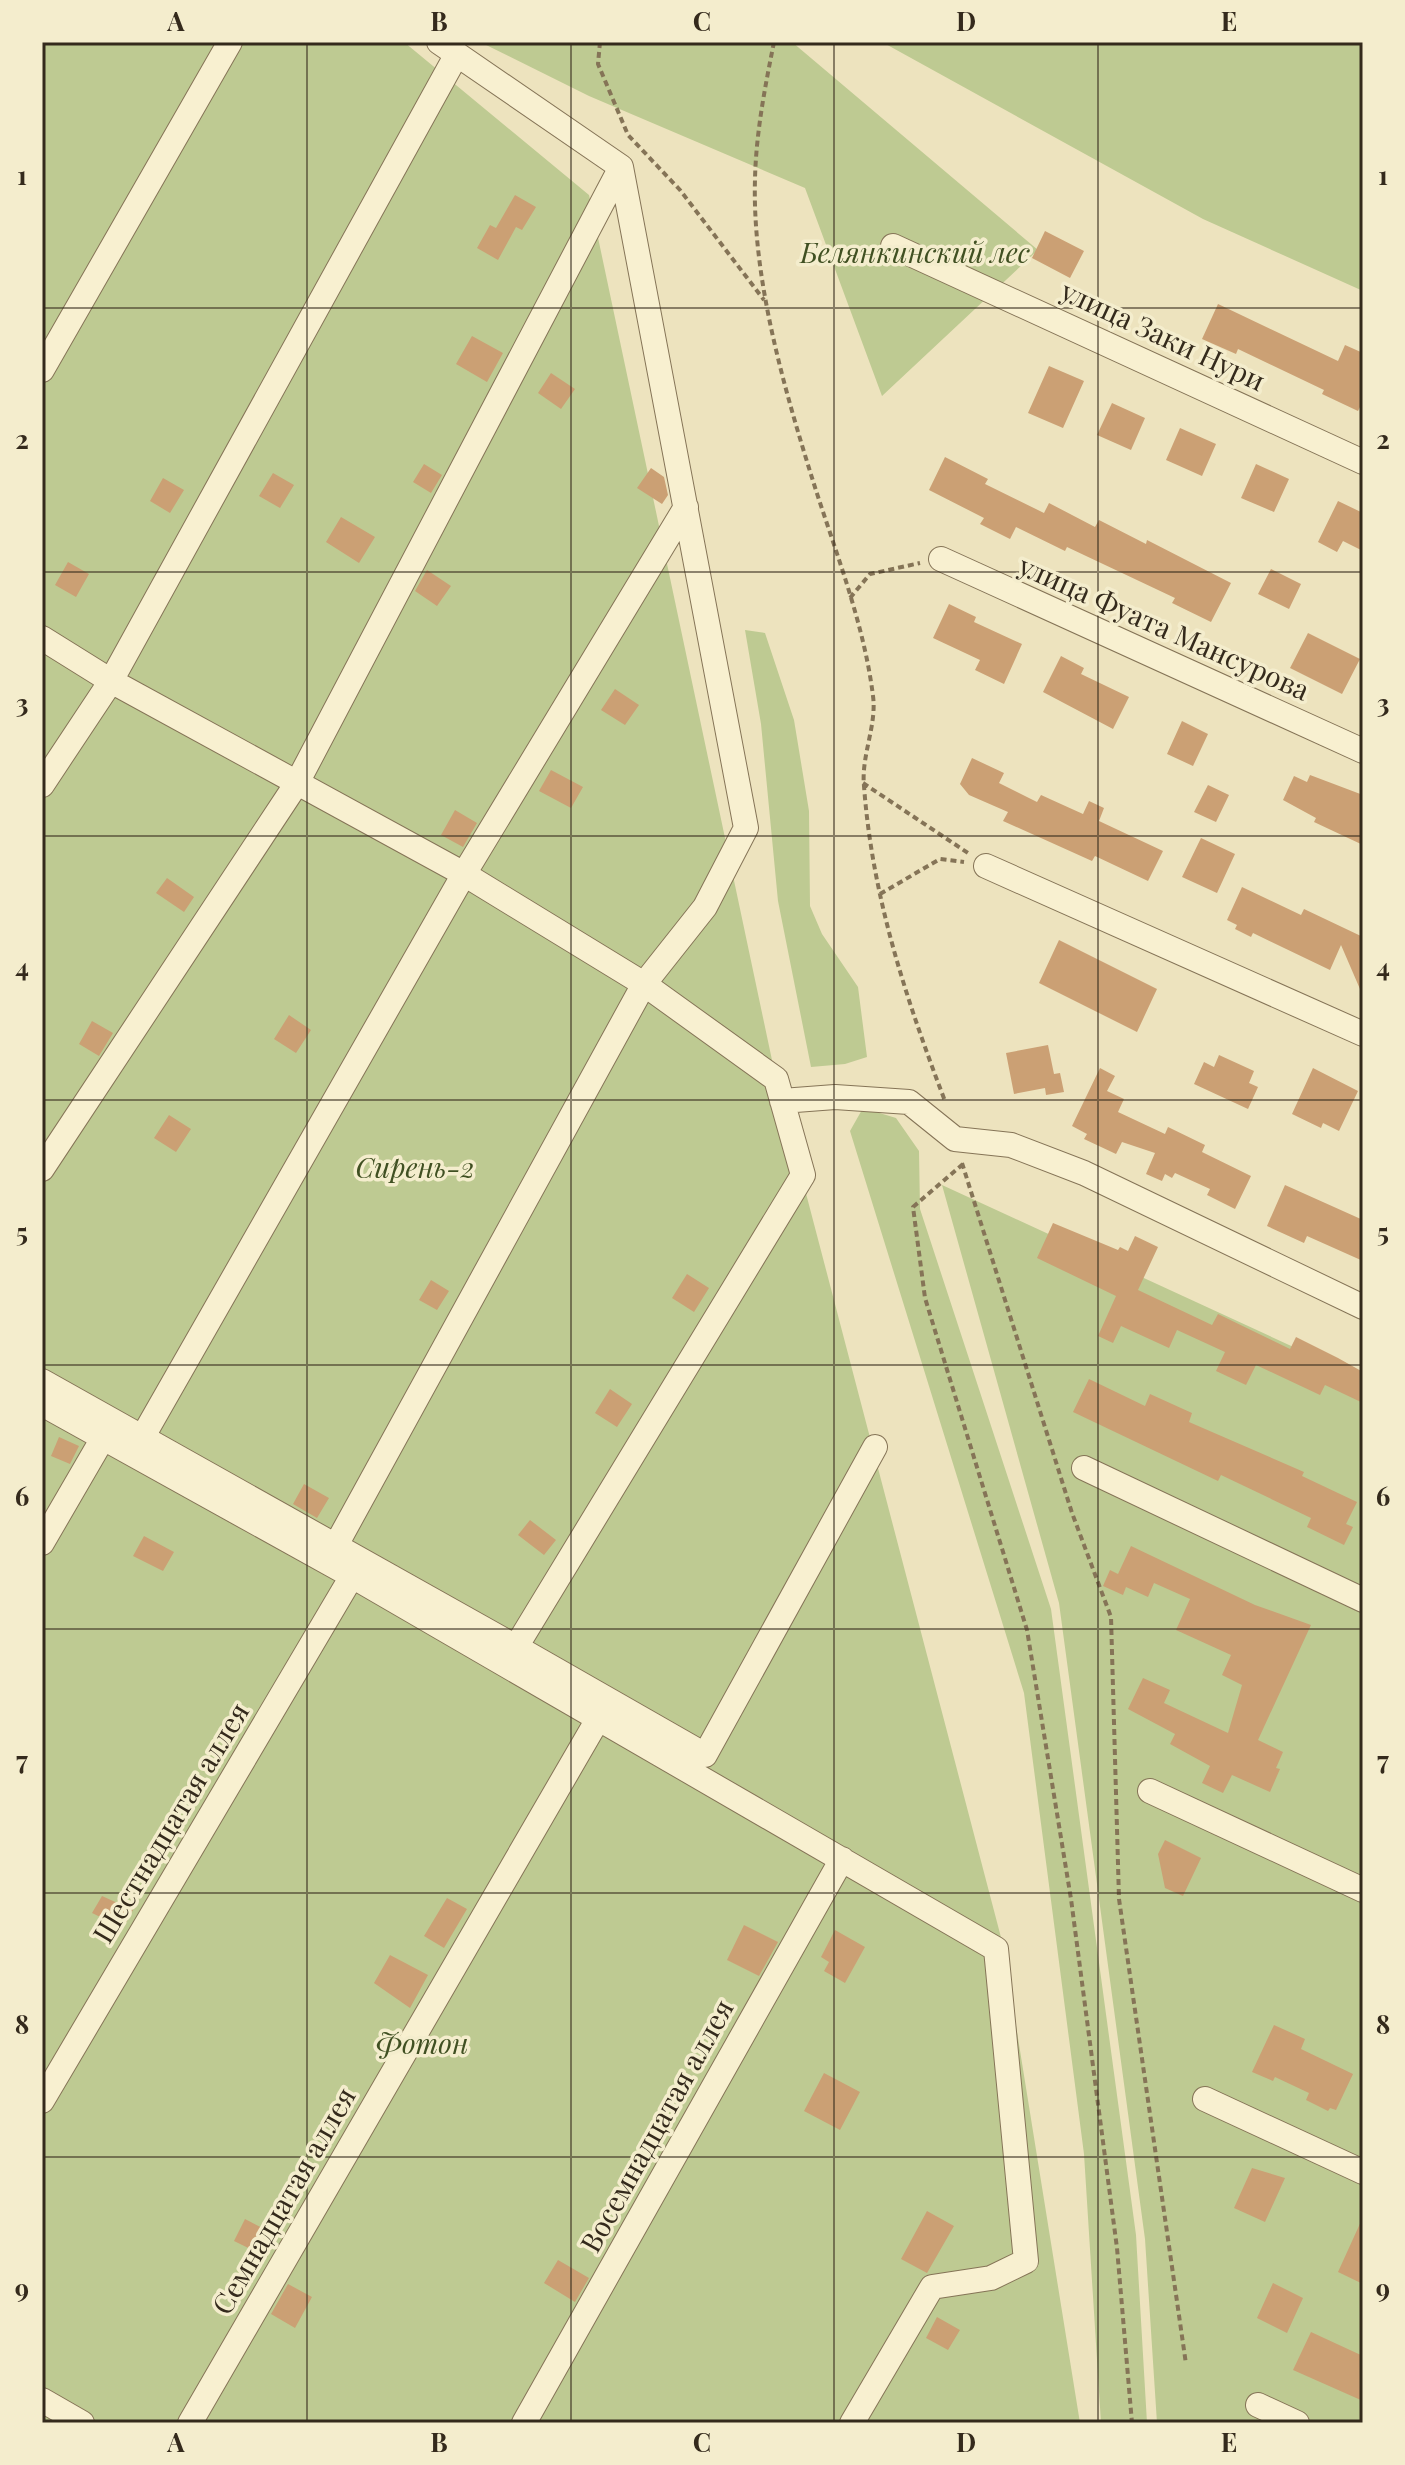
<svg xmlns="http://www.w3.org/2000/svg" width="1405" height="2465" font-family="'Playfair Display',serif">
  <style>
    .green { fill: #beca92 }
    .building { fill: #cba074 }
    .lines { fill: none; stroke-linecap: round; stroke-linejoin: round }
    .minor-casing { stroke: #857457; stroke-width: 26 }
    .path { stroke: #857457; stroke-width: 4; stroke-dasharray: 6 4; stroke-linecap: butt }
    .minor { stroke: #f8f0d0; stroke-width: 24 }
    .grid { fill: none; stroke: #342a1c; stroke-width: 2; stroke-opacity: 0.55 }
    .labels { text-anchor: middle; stroke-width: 7; stroke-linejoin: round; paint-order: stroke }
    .park-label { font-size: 28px; font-style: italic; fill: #405022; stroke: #f4edcd }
    .street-label { font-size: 28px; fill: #342a1c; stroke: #f4edcd }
    .neatline { fill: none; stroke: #342a1c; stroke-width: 3 }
    .grid-label { font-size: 26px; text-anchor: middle; font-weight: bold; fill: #342a1c }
  </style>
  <rect width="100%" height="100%" fill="#ede3be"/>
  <path class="green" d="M42,42H404L589,195L776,1079L1003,1945L1080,2423H42Z
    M480,42H792L1038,250L882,396L805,188L589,96Z
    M882,42H1363V291L1203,219Z
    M745,630L765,633L794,720L809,811L810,906L822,934L858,987L867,1057L845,1064L811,1067L778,901L761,724Z
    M863,1108L896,1118L919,1151L920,1209L1051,1609L1136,2235L1147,2423H1101L1084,2154L1024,1693L850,1131Z
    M942,1185L1363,1379V2423H1157L1145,2239L1059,1603Z"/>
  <path class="building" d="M515,195L536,207L522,230L516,227L498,260L477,248L490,225L496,228Z
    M1045,231L1084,251L1070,278L1032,258Z
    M1218,304L1338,361L1345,345L1363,353V401L1358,411L1322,394L1324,390L1238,349L1236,354L1202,339Z
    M472,336L503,353L487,382L456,364Z
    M1049,366L1084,381L1063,428L1028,413Z
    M551,373L575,389L561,409L538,393Z
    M1112,403L1145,418L1131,450L1097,435Z
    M1180,428L1216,444L1202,476L1166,460Z
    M945,457L988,479L985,484L1044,513L1049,503L1095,527L1099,520L1146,544L1147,540L1231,583L1211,622L1172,603L1175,598L1067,547L1065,551L1016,527L1010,539L980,524L984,518L929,490Z
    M424,464L442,475L431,493L413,482Z
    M1256,464L1289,479L1274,512L1241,498Z
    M651,468L664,477L668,495L662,504L637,488Z
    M273,473L294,485L280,508L259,496Z
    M163,478L184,490L170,513L150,501Z
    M1338,501L1363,513V551L1343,541L1337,552L1318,542Z
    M341,517L375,537L359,563L326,542Z
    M68,562L89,574L76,597L55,585Z
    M1271,569L1301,584L1289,609L1258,594Z
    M427,570L451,586L437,606L415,591Z
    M949,604L976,617L974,622L1022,644L1004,684L975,670L980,660L933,638Z
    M1308,633L1360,659L1342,694L1290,668Z
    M1061,656L1084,668L1081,674L1129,697L1113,729L1043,692Z
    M615,689L639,705L625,725L601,710Z
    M1182,721L1208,734L1193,766L1167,754Z
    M972,758L1004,773L999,783L1037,802L1041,795L1083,814L1089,801L1104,808L1099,821L1163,851L1148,881L1095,856L1092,861L1003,821L1008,812L969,795L960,784Z
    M551,770L583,787L571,808L539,791Z
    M1310,775L1363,795V845L1314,822L1316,818L1283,800L1294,776L1307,782Z
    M1208,785L1229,795L1216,822L1194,812Z
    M455,810L477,823L463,847L441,835Z
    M1201,838L1235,854L1217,893L1182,877Z
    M167,878L194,897L184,912L156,893Z
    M1242,887L1301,915L1304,909L1363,937V996L1341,945L1330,970L1253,933L1251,937L1235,929L1237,925L1227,920Z
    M1059,940L1157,989L1137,1032L1039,983Z
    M289,1015L311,1030L296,1053L274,1039Z
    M92,1021L113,1033L99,1056L79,1044Z
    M1048,1045L1054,1074L1060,1073L1064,1092L1046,1095L1045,1088L1014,1094L1006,1053Z
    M1219,1055L1254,1071L1249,1083L1258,1087L1248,1109L1194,1084L1204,1062L1214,1067Z
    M1100,1068L1115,1076L1107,1091L1124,1099L1118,1112L1165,1134L1168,1127L1205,1145L1202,1152L1251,1176L1235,1209L1207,1195L1210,1189L1175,1173L1172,1178L1165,1174L1162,1181L1146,1174L1155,1153L1122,1142L1116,1154L1084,1139L1087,1134L1072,1126Z
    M1313,1068L1358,1091L1339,1131L1323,1123L1321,1128L1292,1114Z
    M169,1115L191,1129L176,1152L154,1138Z
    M1285,1185L1363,1220V1261L1307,1236L1304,1243L1267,1226Z
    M1053,1223L1118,1250L1120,1247L1128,1251L1135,1236L1158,1247L1138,1290L1212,1325L1218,1314L1290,1349L1296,1337L1338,1358L1363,1372V1403L1325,1385L1320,1395L1256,1365L1246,1385L1216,1371L1225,1352L1177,1330L1169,1348L1121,1326L1113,1343L1098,1336L1116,1296L1037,1258Z
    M687,1274L709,1288L694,1312L672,1298Z
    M431,1280L449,1291L437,1310L419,1300Z
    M1089,1379L1145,1406L1150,1394L1192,1413L1189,1422L1304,1472L1302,1476L1357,1502L1346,1524L1353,1527L1344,1545L1307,1527L1311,1518L1221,1475L1218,1481L1073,1412Z
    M610,1389L632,1404L617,1427L595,1413Z
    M59,1437L79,1446L70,1464L51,1456Z
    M304,1484L329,1498L317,1518L293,1504Z
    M530,1520L556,1540L544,1555L518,1535Z
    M144,1536L174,1552L163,1571L133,1556Z
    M1131,1546L1255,1605L1311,1625L1258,1740L1283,1752L1276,1768L1280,1769L1270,1792L1232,1775L1223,1793L1202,1783L1210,1766L1170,1744L1175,1734L1128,1709L1143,1678L1170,1690L1164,1703L1228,1733L1242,1685L1222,1675L1231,1655L1176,1630L1190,1599L1154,1583L1148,1597L1126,1587L1123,1595L1103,1586L1110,1570L1118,1574Z
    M1165,1840L1201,1858L1183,1896L1165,1888L1158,1854Z
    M102,1896L133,1910L123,1928L92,1913Z
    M447,1898L467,1909L444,1948L424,1936Z
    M744,1925L778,1942L759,1976L727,1960Z
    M835,1930L865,1947L845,1983L824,1971L829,1962L821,1957Z
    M390,1955L428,1975L410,2008L374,1983Z
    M1274,2025L1305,2039L1301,2049L1353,2074L1336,2110L1330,2108L1328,2111L1306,2100L1309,2093L1275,2077L1273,2081L1252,2072Z
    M824,2073L860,2092L840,2130L804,2111Z
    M1252,2168L1285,2178L1265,2222L1234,2208Z
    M927,2211L954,2226L927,2273L901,2259Z
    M1363,2217V2284L1338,2272Z
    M245,2219L276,2235L267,2257L234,2241Z
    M558,2260L589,2278L575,2302L544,2283Z
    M1273,2283L1303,2298L1287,2333L1257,2318Z
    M288,2284L312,2297L295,2328L271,2314Z
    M937,2317L960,2330L948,2350L926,2338Z
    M1311,2332L1363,2356V2401L1293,2370Z"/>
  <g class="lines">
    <g class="minor-casing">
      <path id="minor" d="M893,246L1363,462
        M42,370L230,42
        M941,559L1363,751
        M42,638L111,681L464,874L644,984L776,1079L803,1175L516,1647L42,1381
        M42,785L111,681L457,54
        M986,866L1363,1034
        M782,1101L835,1097L909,1102L955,1139L1011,1145L1084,1173L1363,1307
        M42,1169L297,783L621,167
        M42,1404L352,1576L996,1949L1026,2261L991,2278L932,2287L852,2423
        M142,1438L464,874L686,507
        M1084,1468L1363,1600
        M42,1543L103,1438
        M335,1547L644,984L705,907L746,828L621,167L439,42
        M516,1647L705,1755L875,1447
        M1150,1791L1363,1890
        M1205,2099L1363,2172
        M42,2101L352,1576
        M42,2400L82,2423
        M1258,2405L1297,2423
        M190,2423L598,1719
        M524,2423L842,1859"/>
    </g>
    <path class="path" d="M600,42L598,64L628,135L680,190L764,300
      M774,42C765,87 756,133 755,179C752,278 784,388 813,481C835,551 864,623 873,696C877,725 861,756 864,786C872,896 906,999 945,1101
      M850,598L870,574L920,563
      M863,783L968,853
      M880,894L940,859L964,862
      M962,1163L1072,1513L1111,1617L1119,1899L1186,2364
      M963,1164L913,1207L925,1298L1027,1630L1071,1899L1117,2248L1132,2423"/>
    <use href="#minor" class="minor"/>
  </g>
  <path class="grid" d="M307,42V2423M571,42V2423M834,42V2423M1098,42V2423M42,308H1363M42,572H1363M42,836H1363M42,1100H1363M42,1365H1363M42,1629H1363M42,1893H1363M42,2157H1363"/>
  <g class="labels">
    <g class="park-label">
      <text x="915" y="263">Белянкинский лес</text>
      <text x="415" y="1178">Сирень-2</text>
      <text x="422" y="2054">Фотон</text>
    </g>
    <g class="street-label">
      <text transform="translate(1163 336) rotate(25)" y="10">улица Заки Нури</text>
      <text transform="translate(1164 628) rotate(24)" y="10">улица Фуата Мансурова</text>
      <text transform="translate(171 1823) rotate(-59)" y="10">Шестнадцатая аллея</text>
      <text transform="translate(657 2126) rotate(-61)" y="10">Восемнадцатая аллея</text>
      <text transform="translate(284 2201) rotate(-60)" y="10">Семнадцатая аллея</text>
    </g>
  </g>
  <rect width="1405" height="2465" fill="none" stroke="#f4edcd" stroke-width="88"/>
  <rect x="44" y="44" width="1317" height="2377" class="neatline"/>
  <g class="grid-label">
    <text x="176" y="31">A</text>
    <text x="439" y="31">B</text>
    <text x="702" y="31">C</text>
    <text x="966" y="31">D</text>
    <text x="1229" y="31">E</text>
    <text x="22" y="185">1</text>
    <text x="1383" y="185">1</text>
    <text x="22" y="449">2</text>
    <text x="1383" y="449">2</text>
    <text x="22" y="713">3</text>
    <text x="1383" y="713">3</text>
    <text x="22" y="977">4</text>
    <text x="1383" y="977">4</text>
    <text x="22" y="1242">5</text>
    <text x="1383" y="1242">5</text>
    <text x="22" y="1506">6</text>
    <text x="1383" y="1506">6</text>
    <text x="22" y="1770">7</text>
    <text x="1383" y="1770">7</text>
    <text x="22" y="2034">8</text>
    <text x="1383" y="2034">8</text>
    <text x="22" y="2298">9</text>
    <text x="1383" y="2298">9</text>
    <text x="176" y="2452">A</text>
    <text x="439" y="2452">B</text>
    <text x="702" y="2452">C</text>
    <text x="966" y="2452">D</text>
    <text x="1229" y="2452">E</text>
  </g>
</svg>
